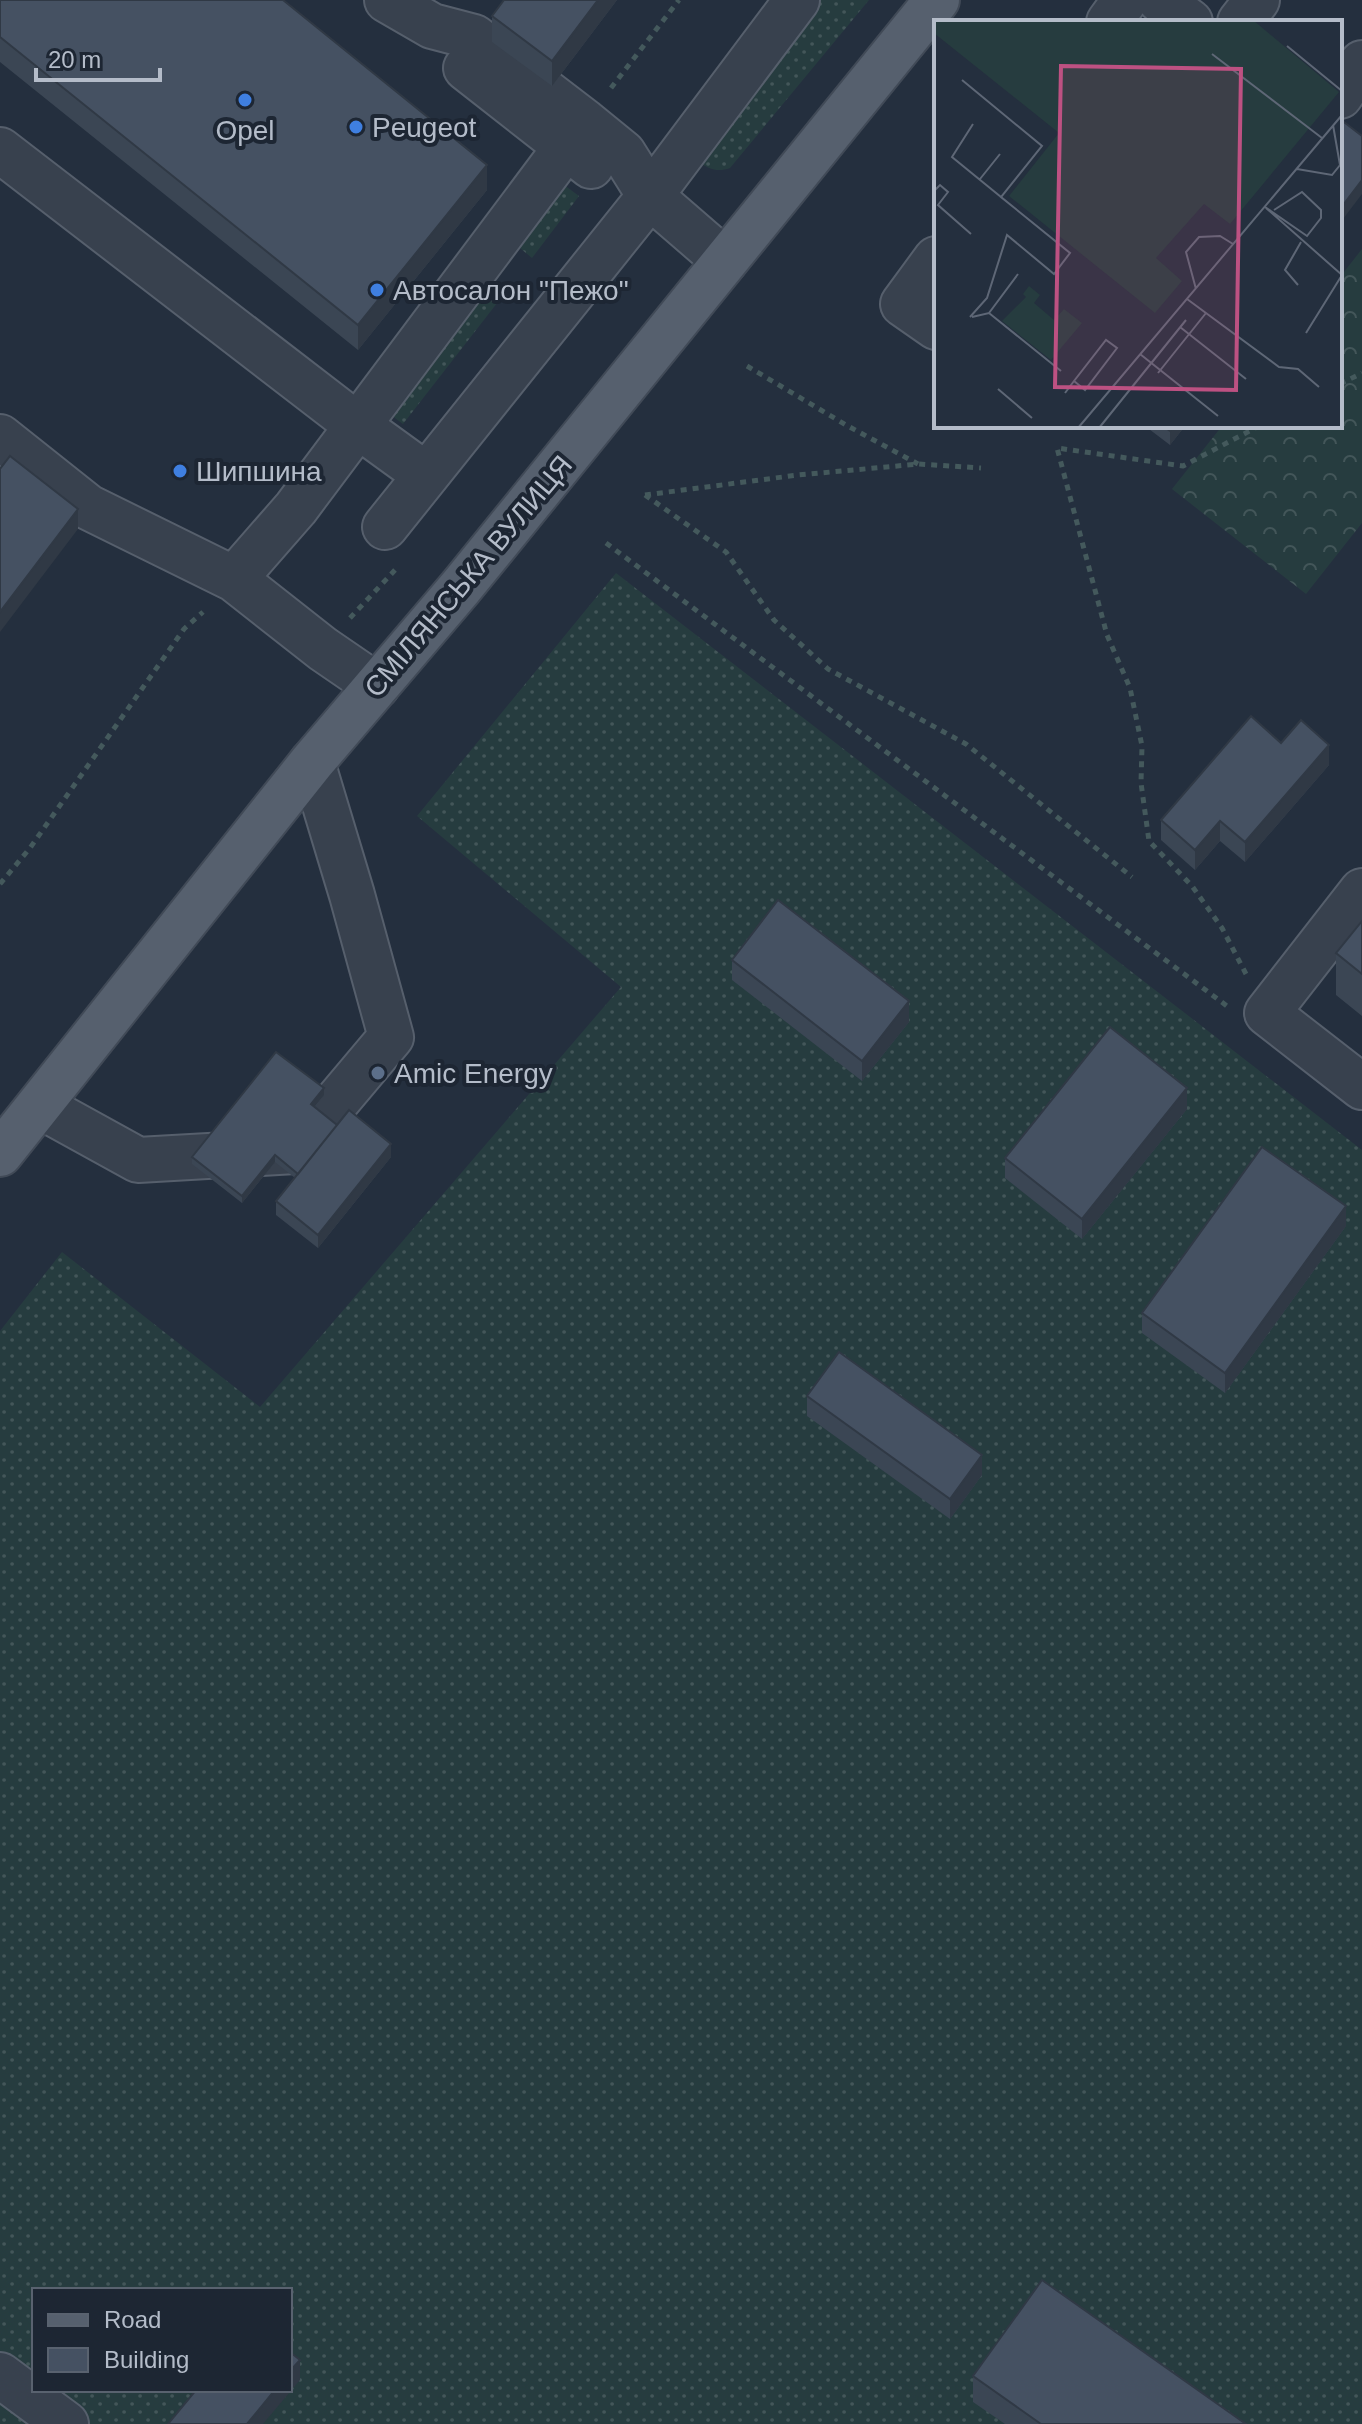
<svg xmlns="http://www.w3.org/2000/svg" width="1362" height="2424" font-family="Helvetica,sans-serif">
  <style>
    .grass { fill: url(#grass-dots); fill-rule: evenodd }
    .forest { fill: url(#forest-crowns) }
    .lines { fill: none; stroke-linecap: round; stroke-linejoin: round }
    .minor-casing { stroke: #565f6c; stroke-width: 48 }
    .major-casing { stroke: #414a57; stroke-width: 48 }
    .path { stroke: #44595c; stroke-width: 5; stroke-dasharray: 6 6; stroke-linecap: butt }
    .minor { stroke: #38414e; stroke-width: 44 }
    .major { stroke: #56606e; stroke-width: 44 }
    .wall { fill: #3b4654 }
    .shaded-wall { fill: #303945 }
    .building { fill: #455162; stroke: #303945; stroke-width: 2 }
    .shop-dot { fill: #3f7fe0; stroke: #1d2633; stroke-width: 3 }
    .service-dot { fill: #5c6f8a; stroke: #1d2633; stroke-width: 3 }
    .labels { text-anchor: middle; stroke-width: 8; stroke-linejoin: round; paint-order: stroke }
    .poi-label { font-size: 28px; fill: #b4bcc9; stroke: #1d2633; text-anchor: start }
    .street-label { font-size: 28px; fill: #b4bcc9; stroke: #1d2633 }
    .inset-road { fill: none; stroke: #5e6776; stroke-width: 2 }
    .view { fill: #bd5182; fill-opacity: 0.15; stroke: #bd5182; stroke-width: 4 }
    .inset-edge { fill: none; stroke: #b4bcc9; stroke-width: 4 }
  </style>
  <defs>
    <pattern id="grass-dots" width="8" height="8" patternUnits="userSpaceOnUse" patternTransform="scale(2)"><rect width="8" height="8" fill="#263c3f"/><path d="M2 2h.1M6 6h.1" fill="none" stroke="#435659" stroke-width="1.8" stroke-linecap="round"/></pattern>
    <pattern id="forest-crowns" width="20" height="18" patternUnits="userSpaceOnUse" patternTransform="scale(2)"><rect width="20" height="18" fill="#263c3f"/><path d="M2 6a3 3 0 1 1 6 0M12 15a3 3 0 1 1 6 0" fill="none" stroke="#435659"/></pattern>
  </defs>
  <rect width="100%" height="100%" fill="#242f3e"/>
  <path class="grass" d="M808,0H869L730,168C718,172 711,170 700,163Z
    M556,179L579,196L532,258L509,239Z
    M478,280L501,298L403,424L380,407Z
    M616,573L1362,1150V2424H0V1331L62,1252L260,1407L621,987L417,816ZM34,2290H290V2390H34Z"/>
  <path class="forest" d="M1362,249V523L1306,594L1172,489L1222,426H1340V277Z"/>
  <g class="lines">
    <g class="minor-casing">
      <path id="minor" d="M387,0L432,26L474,37L585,122L623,153L650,196L725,261
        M1160,0L1190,22
        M1109,22L1125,0
        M1240,22L1257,0
        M466,68L591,166
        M1340,96L1362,63
        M0,150L357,425L426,475
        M936,259L903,304L936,327
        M0,437L88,507L234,579L323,649L377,686
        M385,527L650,196L797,0
        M234,579L296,508L585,122
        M1362,891L1267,1013L1362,1087
        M40,1106L138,1160L295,1151L391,1037L352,895L312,762
        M0,2375L66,2424"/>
    </g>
    <g class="major-casing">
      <path id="major" d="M0,1154L312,762L461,587L937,0"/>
    </g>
    <path class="path" d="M611,88L679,0
      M747,366L846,425L918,464
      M1340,384L1362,373
      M645,495L726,552L774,620L828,669L966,744L1132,877
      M645,495L798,475L919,464L981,468
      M606,543L1227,1006
      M350,618L395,570
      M0,884L30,848L184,629L203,612
      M1246,974L1222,928L1192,886L1149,841L1141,783L1142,746L1130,688L1107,635L1057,448L1183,466L1259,426"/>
    <use href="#minor" class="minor"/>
    <use href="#major" class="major"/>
  </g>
  <path class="wall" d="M0,0L487,190L358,350L0,62Z
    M504,0H617L552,86L492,42V16Z
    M1145,426H1185L1170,445Z
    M1281,743L1329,765L1245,862L1220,841L1195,870L1161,840V820Z
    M1362,921V1016L1336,995V953Z
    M732,960L909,1022L862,1081L732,980Z
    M324,1095L315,1107L337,1125L391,1157L318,1248L276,1215V1201L295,1178L275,1162L242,1203L192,1164V1157Z
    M1187,1109L1082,1239L1005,1178V1158Z
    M1346,1226L1225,1393L1142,1333V1313Z
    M807,1396L982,1475L950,1519L807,1416Z
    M973,2376L1246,2424H1005L973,2402Z"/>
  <path class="shaded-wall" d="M598,0H617L552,86V61Z
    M487,165V190L358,350V325Z
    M1362,180V194L1340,223V209Z
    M1174,426H1185L1170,445V431Z
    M78,509V529L0,632V612Z
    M1329,745V765L1245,862V842Z
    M1220,821V841L1195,870V850Z
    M909,1001V1022L862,1081V1061Z
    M324,1088V1095L311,1111V1104Z
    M1187,1088V1109L1082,1239V1219Z
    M391,1144V1157L318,1248V1235Z
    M275,1155V1162L242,1203V1196Z
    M1346,1206V1226L1225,1393V1373Z
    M982,1455V1475L950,1519V1499Z
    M300,2360V2380L263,2424H247L275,2390H290V2371Z"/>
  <path class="building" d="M0,0H283L487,165L358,325L0,37Z
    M504,0H598L552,61L492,16Z
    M1340,119L1362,136V180L1340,209Z
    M1163,426H1174L1170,431Z
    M10,456L78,509L0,612V469Z
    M1251,716L1281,743L1301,720L1329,745L1245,842L1220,821L1195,850L1161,820Z
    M778,900L909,1001L862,1061L732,960Z
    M1362,921V974L1336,953Z
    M1110,1027L1187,1088L1082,1219L1005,1158Z
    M276,1052L324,1088L311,1104L337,1125L298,1174L275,1155L242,1196L192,1157Z
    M349,1110L391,1144L318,1235L276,1201Z
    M1262,1147L1346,1206L1225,1373L1142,1313Z
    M839,1352L982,1455L950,1499L807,1396Z
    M1042,2280L1246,2424H1041L973,2376Z
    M290,2352L300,2360L290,2371Z
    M196,2390H275L247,2424H168Z"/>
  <g class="shop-dot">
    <circle cx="245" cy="100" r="8"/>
    <circle cx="356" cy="127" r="8"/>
    <circle cx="377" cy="290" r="8"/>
    <circle cx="180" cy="471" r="8"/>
  </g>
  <circle class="service-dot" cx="378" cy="1073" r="8"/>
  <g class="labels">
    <g class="poi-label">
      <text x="372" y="137">Peugeot</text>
      <text x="245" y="140" text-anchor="middle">Opel</text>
      <text x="393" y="300">Автосалон "Пежо"</text>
      <text x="196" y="481">Шипшина</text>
      <text x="394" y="1083">Amic Energy</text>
    </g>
    <g class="street-label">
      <text transform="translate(468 576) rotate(-50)" y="10">СМІЛЯНСЬКА ВУЛИЦЯ</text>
    </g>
  </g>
  <g transform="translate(934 20)">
    <rect width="408" height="408" fill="#242f3e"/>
    <path d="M0,0H319L405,72L296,204L270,184L222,238L248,261L221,293L75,176L125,113L0,13Z" fill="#263c3f"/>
    <path d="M95,266L106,275L100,283L120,300L130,289L148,303L117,340L68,301L92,277L89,274Z" fill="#263c3f"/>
    <path class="inset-road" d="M353,26L408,71M278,34L388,118M28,60L108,126L67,177L136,233L120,254L73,215L53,278L36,297M39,104L18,137L67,177M363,149L398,155L406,145L399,105M46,159L66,134M0,171L6,165L14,172L4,185L37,214M331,187L373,216L387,198V190L368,172L340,190M332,188L408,255M364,265L351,250L367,222M262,269L252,232L265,217L286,216L299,224M253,279L345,347L364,349L385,367M55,293L84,254M38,297L55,293L127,351M246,307L312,359M372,313L408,255M206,334L284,396M224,353L272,293M64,369L98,398M131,373L140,361L172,320L183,328L151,370L140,361M144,408L408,95M165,408L252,300"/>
    <path class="view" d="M127,46L307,49L302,370L121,367Z"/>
    <rect width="408" height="408" class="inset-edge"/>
  </g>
  <rect x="32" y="2288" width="260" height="104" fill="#1d2633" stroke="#59626f" stroke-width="2"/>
  <rect x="48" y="2314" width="40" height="12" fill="#56606e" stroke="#59626f" stroke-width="2"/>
  <text x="104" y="2328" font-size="24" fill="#b4bcc9">Road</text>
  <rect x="48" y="2348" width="40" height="24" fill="#455162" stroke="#59626f" stroke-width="2"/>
  <text x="104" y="2368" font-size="24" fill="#b4bcc9">Building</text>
  <path d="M36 68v12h124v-12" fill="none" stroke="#b4bcc9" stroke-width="4"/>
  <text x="48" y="68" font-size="24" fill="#b4bcc9" stroke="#1d2633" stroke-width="6" paint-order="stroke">20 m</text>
</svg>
